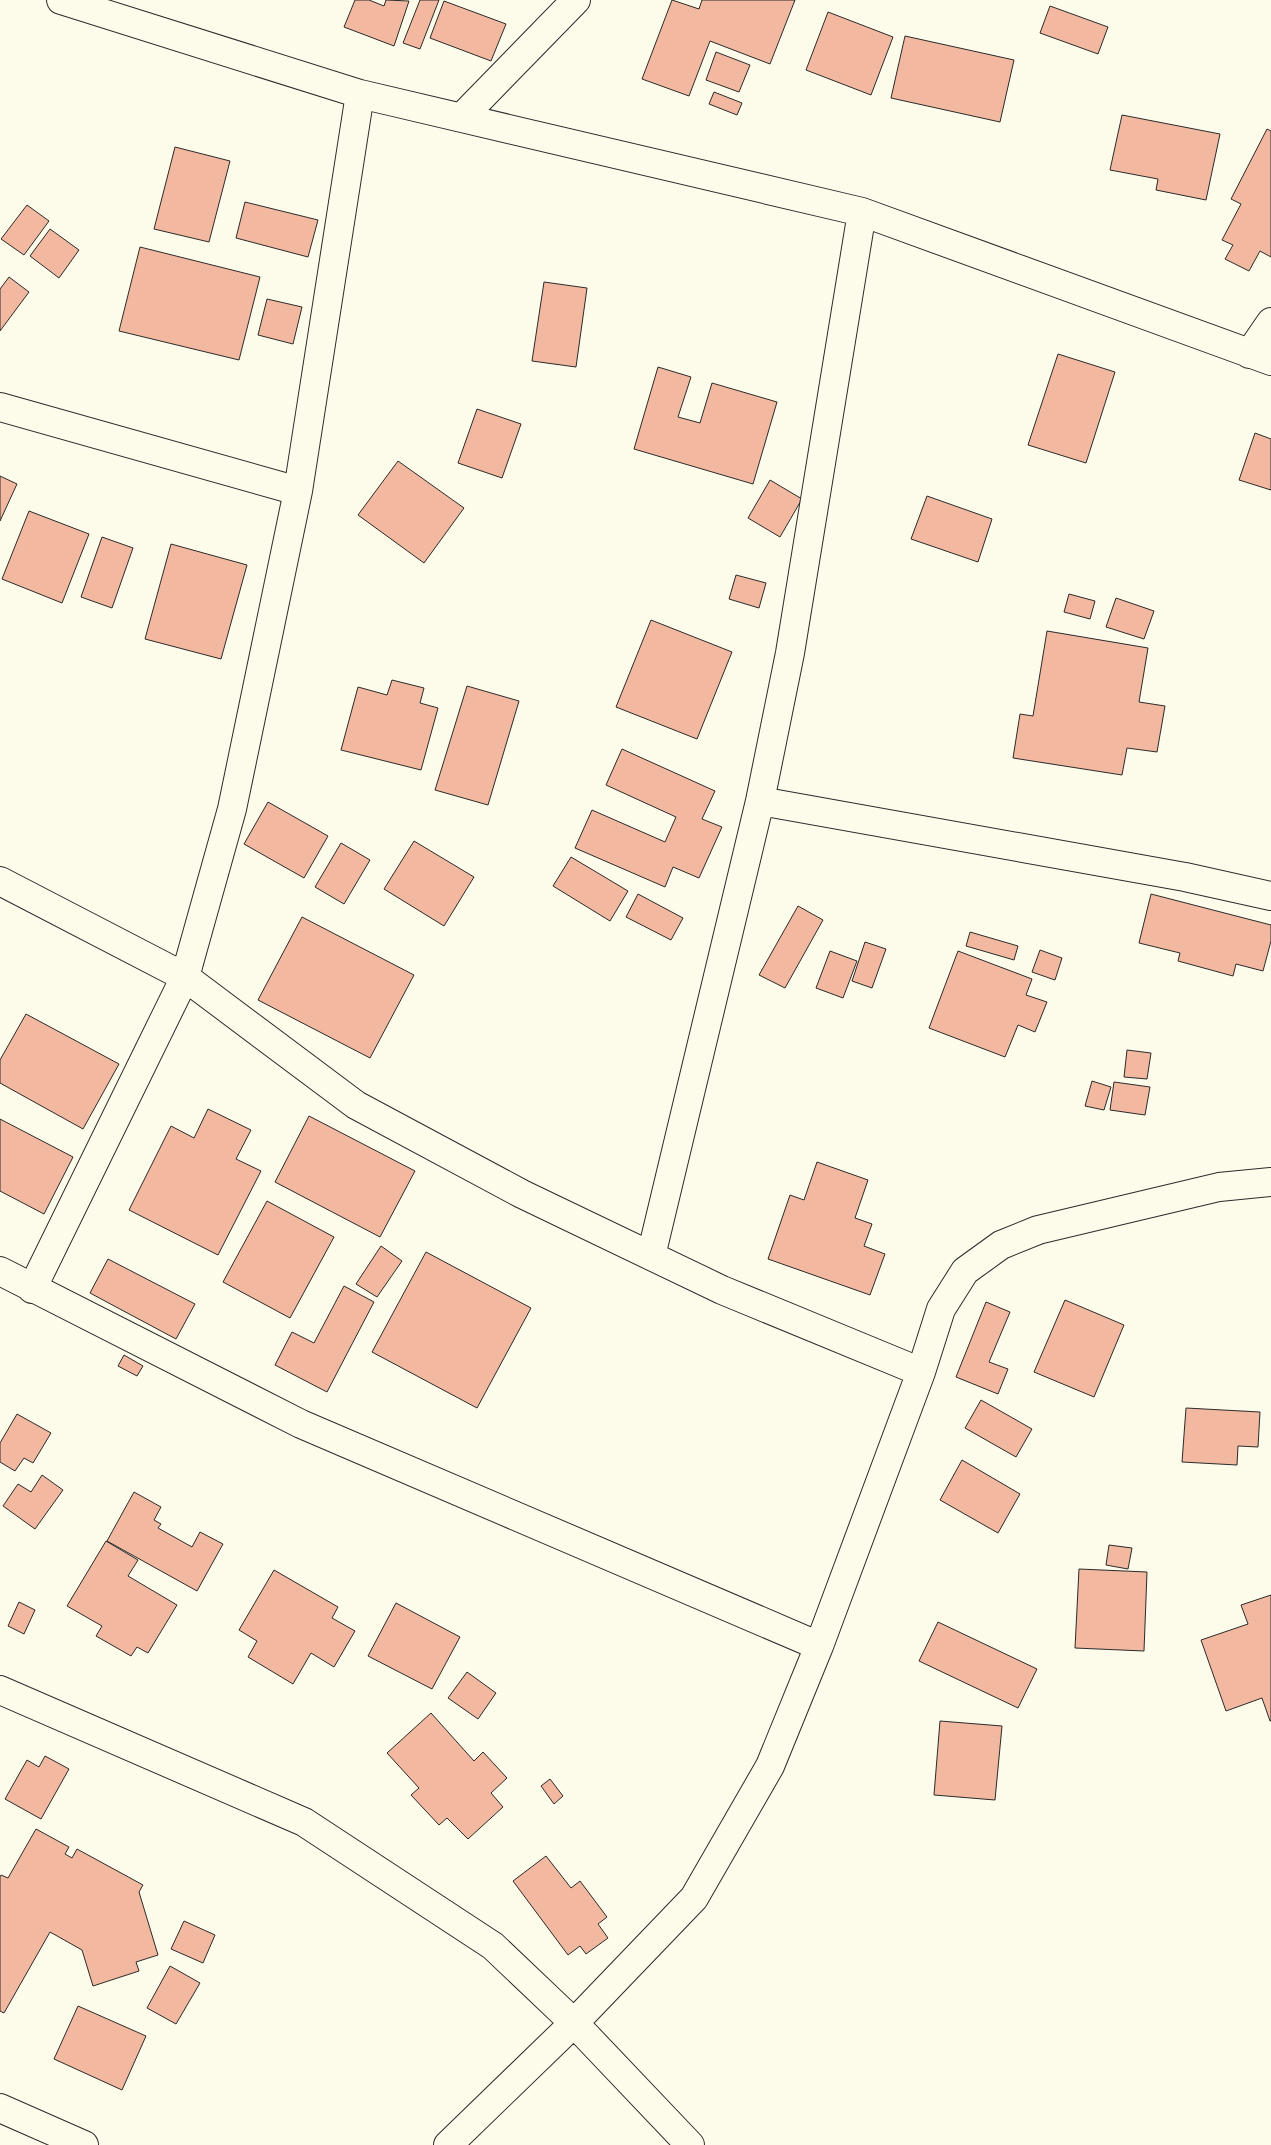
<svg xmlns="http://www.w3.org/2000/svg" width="1271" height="2145" font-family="'Golos Text',sans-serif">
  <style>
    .building { fill: #f2b8a0; stroke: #2b2b2b }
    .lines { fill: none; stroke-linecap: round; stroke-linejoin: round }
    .minor-casing { stroke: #2b2b2b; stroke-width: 30 }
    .minor { stroke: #fdfbea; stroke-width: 28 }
  </style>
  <rect width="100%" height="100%" fill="#fdfbea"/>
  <path class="building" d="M355,0H369L384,6L386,0L409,1L394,46L344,27Z
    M420,0H439L420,49L403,43Z
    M672,0L699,9L702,0H795L770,64L710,41L689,96L642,79Z
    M444,1L506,24L491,61L430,38Z
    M1050,6L1108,27L1098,54L1040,33Z
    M828,12L893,37L871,95L806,70Z
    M905,36L1014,60L1000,122L891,98Z
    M716,52L750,65L739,92L706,80Z
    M714,92L742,103L737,115L709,104Z
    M1122,115L1220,134L1206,200L1156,190L1158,179L1110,170Z
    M1267,129L1271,131V257L1260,251L1249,271L1225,259L1233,245L1222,240L1241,204L1231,199Z
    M175,147L230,161L209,242L154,229Z
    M245,202L318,220L308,257L236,238Z
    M27,205L49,221L24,255L1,239Z
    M50,229L79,250L59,278L30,256Z
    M140,247L260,277L239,360L119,331Z
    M9,277L29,292L0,331V289Z
    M544,282L587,288L576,367L532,361Z
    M267,299L302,307L293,344L258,335Z
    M1058,354L1115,372L1086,463L1028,445Z
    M658,367L691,377L678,417L700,423L712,383L777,402L753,484L634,449Z
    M477,409L521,424L502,478L458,463Z
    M1255,433L1271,439V490L1239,480Z
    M398,461L464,508L424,563L358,515Z
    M0,476L17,484L0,521Z
    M770,480L802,499L780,537L748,518Z
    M927,496L992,519L978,562L911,539Z
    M29,511L89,534L62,603L2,579Z
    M102,537L133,548L112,608L81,597Z
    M171,544L247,565L221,659L145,639Z
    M736,575L766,583L759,608L729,599Z
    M1069,594L1095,601L1090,619L1064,612Z
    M1116,598L1154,611L1144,639L1106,627Z
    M651,620L732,652L697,739L616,707Z
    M1047,631L1148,648L1139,702L1165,706L1157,752L1127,748L1122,775L1013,758L1020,714L1033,716Z
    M392,680L424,688L420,703L438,708L421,770L341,750L358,687L387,695Z
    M467,686L519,701L488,805L435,790Z
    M622,749L715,791L702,819L722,827L699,878L673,867L665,887L575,848L592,810L665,842L676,817L606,785Z
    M268,802L328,836L304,878L244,844Z
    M414,841L474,877L444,926L384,889Z
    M341,843L370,860L344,904L315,887Z
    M571,857L628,891L610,921L553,886Z
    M638,894L683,918L671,940L626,917Z
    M1151,894L1271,925V941L1263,971L1236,964L1233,976L1178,961L1180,953L1139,943Z
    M798,906L823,920L785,988L759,975Z
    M302,917L414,975L370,1058L258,1000Z
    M970,932L1018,946L1014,960L966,946Z
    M865,942L886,949L872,988L852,981Z
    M1040,950L1062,958L1055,980L1032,972Z
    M830,951L857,961L843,998L816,988Z
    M958,951L1032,979L1026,995L1047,1002L1035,1032L1018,1025L1005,1057L929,1028Z
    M26,1014L119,1064L83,1129L0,1083V1060Z
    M1127,1050L1151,1053L1147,1079L1124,1077Z
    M1092,1081L1111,1087L1104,1110L1085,1106Z
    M1114,1082L1150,1087L1145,1115L1110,1110Z
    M208,1109L251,1130L236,1159L261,1171L218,1255L129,1210L171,1126L194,1138Z
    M309,1116L415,1171L380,1237L275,1182Z
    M0,1119L73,1157L44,1214L0,1191Z
    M817,1162L868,1180L855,1218L872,1224L864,1246L885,1254L870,1295L768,1259L790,1195L804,1200Z
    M267,1201L334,1237L290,1318L223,1282Z
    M381,1246L402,1261L377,1297L356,1284Z
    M426,1252L531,1308L477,1408L372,1352Z
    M108,1259L195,1304L176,1339L90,1293Z
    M344,1286L374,1302L327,1392L275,1365L292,1332L314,1343Z
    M1065,1300L1124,1325L1094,1397L1034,1372Z
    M986,1302L1010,1312L989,1362L1008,1369L998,1394L956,1377Z
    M124,1355L143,1366L137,1376L118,1366Z
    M981,1400L1032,1429L1016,1457L965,1428Z
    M1186,1408L1260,1412L1258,1447L1238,1446L1237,1465L1182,1462Z
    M17,1414L51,1433L33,1463L24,1458L15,1471L0,1462V1443Z
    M962,1460L1020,1494L998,1533L940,1500Z
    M42,1475L63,1490L35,1529L3,1506L18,1484L31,1492Z
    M134,1492L161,1507L154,1520L161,1524L158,1528L192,1547L200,1532L223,1544L197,1591L107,1541Z
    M106,1541L138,1560L128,1576L177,1605L148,1653L137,1647L131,1656L96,1636L102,1626L67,1606Z
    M1109,1545L1132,1548L1128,1569L1106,1565Z
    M1079,1569L1147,1572L1144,1651L1075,1648Z
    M274,1570L338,1607L332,1618L355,1631L334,1667L311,1653L293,1684L248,1657L257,1641L239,1630Z
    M1271,1595V1721H1270L1262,1698L1226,1711L1201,1640L1248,1624L1241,1605Z
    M19,1602L35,1610L24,1634L8,1626Z
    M396,1603L460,1637L432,1689L368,1656Z
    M938,1622L1037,1669L1018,1708L919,1661Z
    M467,1672L496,1693L478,1719L448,1698Z
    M431,1713L474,1761L483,1752L507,1778L491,1793L503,1807L468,1839L447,1818L439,1825L411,1795L419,1788L387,1753Z
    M940,1721L1002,1726L995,1800L934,1795Z
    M45,1756L69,1769L41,1819L5,1799L27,1760L39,1767Z
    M550,1779L563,1796L554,1804L541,1786Z
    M36,1829L69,1847L65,1854L72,1858L77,1849L143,1885L139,1892L158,1955L136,1962L139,1971L93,1986L82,1950L50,1932L4,2013L0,2011V1877L1,1875L8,1878Z
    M546,1856L571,1888L580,1881L607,1917L598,1924L608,1938L586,1954L580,1946L568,1955L513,1881Z
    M184,1921L215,1935L203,1963L171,1949Z
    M170,1966L200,1983L176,2024L147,2008Z
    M78,2006L146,2036L122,2090L54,2059Z"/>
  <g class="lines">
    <g class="minor-casing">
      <path id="minor" d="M61,0L360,94L862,212L1271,361
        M462,117L576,0
        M1249,354L1271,322
        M0,407L298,491
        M760,801L1185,877L1271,896
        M0,881L185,977L356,1105L522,1194L722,1290L921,1372
        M651,1256L760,801L790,653L862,212
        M0,1271L301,1424L819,1646
        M32,1289L185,977L232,809L298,491L360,94
        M0,1690L304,1822L493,1946L574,2023L690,2145
        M0,2108L84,2145
        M448,2145L574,2023L694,1898L770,1766L819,1646L921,1372L941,1309L965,1271L1001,1245L1038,1230L1219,1187L1271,1182"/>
    </g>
    <use href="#minor" class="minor"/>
  </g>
</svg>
